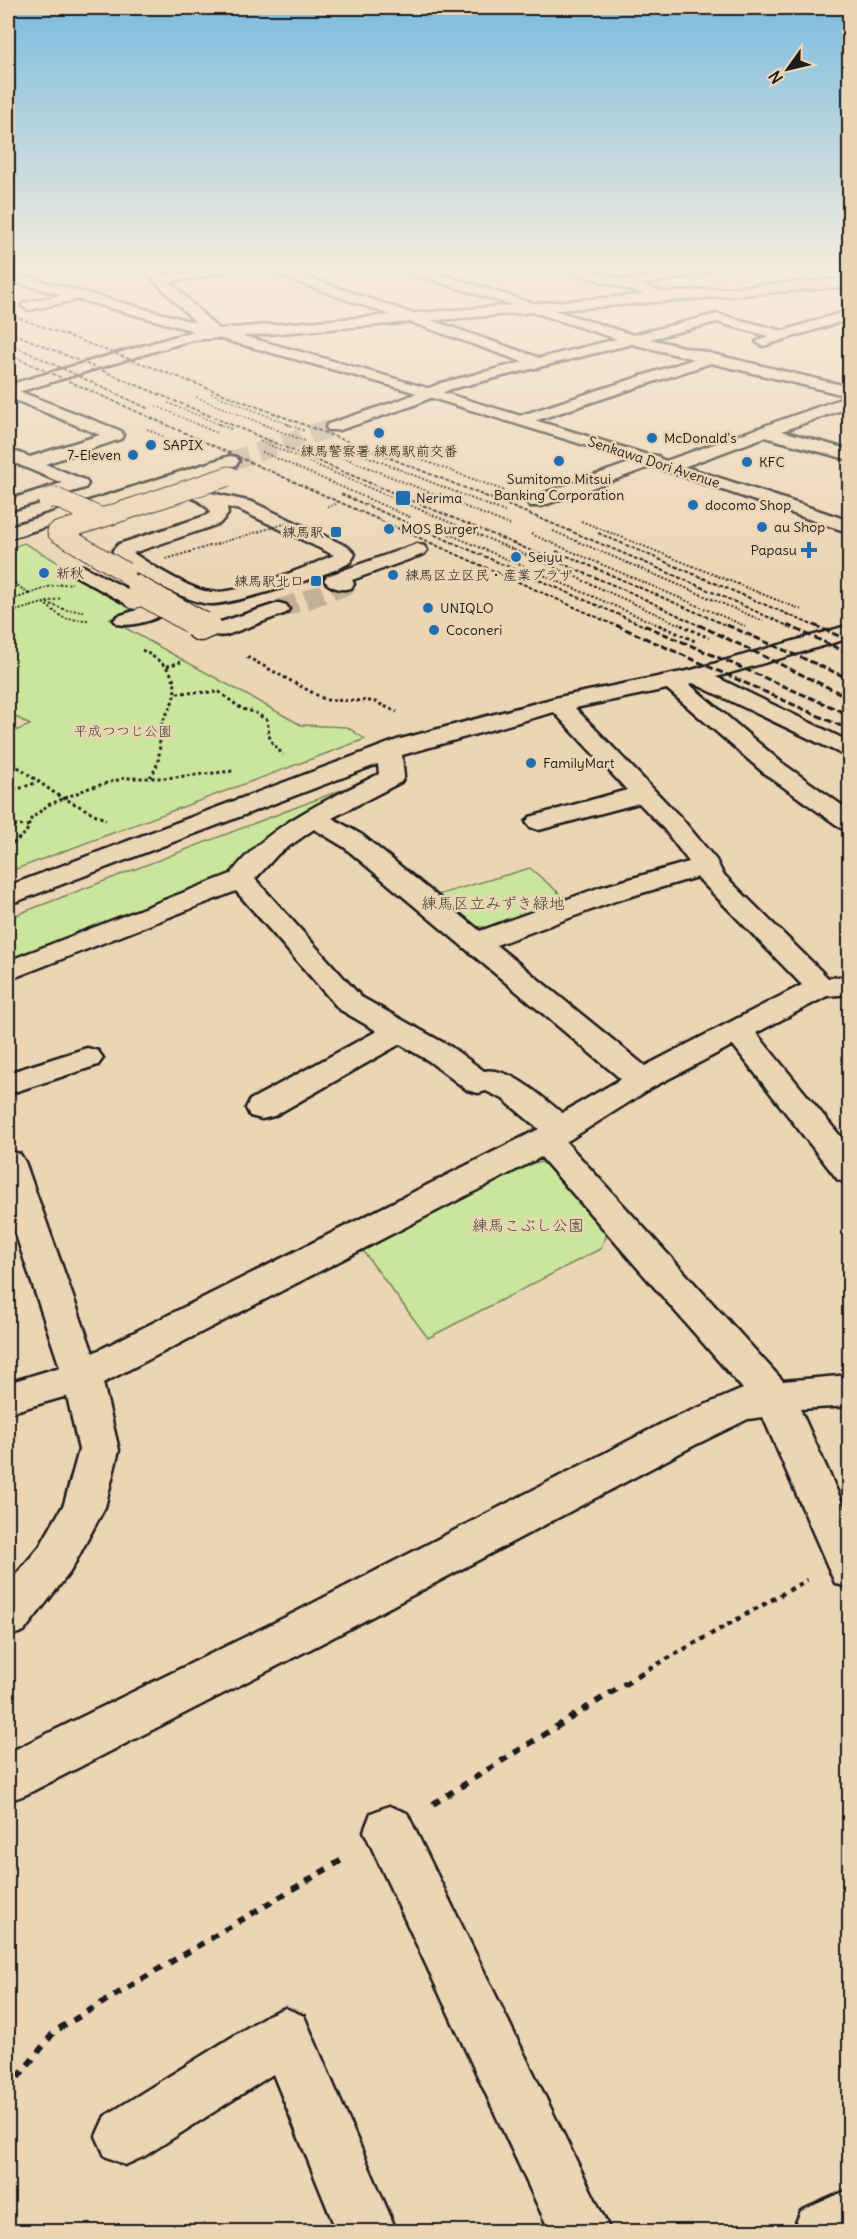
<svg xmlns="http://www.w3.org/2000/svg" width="857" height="2239" font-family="Delius,'Klee One',sans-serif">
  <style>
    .green { fill: #cbe69c; stroke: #74815c; stroke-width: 1.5 }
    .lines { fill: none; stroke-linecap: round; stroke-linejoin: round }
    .minor-tunnel { stroke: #c2b096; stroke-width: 19; stroke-dasharray: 19 9; stroke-linecap: butt }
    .minor-casing { stroke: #1c1c1c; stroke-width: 5 }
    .major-casing { stroke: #1c1c1c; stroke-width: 5 }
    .path-far4 { stroke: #1c1c1c; stroke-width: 1.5; stroke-dasharray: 2 2; stroke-linecap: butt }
    .path-far3 { stroke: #1c1c1c; stroke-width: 2; stroke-dasharray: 2 2; stroke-linecap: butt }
    .path-far2 { stroke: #1c1c1c; stroke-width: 3; stroke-dasharray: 3 3; stroke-linecap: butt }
    .path-far1 { stroke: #1c1c1c; stroke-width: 4.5; stroke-dasharray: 5 5; stroke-linecap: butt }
    .path { stroke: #1c1c1c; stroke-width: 6; stroke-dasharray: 8 8; stroke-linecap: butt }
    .minor { fill: #ecd5b4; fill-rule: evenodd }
    .major { fill: #ecd5b4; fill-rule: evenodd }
    .rail-far1 { stroke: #1c1c1c; stroke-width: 2; stroke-dasharray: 4 2; stroke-linecap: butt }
    .rail { stroke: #1c1c1c; stroke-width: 3; stroke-dasharray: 7 3; stroke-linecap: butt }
    .minor-bridge-far1-casing { stroke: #1c1c1c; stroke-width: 21; stroke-linecap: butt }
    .minor-bridge-casing { stroke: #1c1c1c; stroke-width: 27; stroke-linecap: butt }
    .path-bridge { stroke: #1c1c1c; stroke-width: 2; stroke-dasharray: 2 2; stroke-linecap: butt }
    .minor-bridge-far1 { stroke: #ecd5b4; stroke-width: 19 }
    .minor-bridge { stroke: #ecd5b4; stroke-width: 24 }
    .poi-dot { fill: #1f6fb2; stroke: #ecd5b4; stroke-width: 2 }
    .labels { text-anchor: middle; stroke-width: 5; stroke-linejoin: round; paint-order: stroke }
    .far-poi-label { font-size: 14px; fill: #1c1c1c; stroke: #ecd5b4; text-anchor: start }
    .far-street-label { font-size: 14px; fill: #1c1c1c; stroke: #ecd5b4 }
    .far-park-label { font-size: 14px; fill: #3f4436; stroke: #ecd5b4 }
    .park-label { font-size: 16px; fill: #3f4436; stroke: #ecd5b4 }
  </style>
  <rect width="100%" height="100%" fill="#ecd5b4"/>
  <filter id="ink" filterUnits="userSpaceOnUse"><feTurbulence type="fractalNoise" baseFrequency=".0167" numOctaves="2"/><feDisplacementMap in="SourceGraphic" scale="12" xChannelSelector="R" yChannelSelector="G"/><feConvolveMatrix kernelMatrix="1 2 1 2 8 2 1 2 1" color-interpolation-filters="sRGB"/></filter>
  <g filter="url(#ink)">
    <path class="green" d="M24,543L140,609L109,619L301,725L347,727L365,739L8,872V734L30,725L8,712V549Z
      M354,785L359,787L223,877L8,962V918Z
      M530,868L566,899L492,928L474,926L437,895Z
      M528,1162L554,1163L611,1227L600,1249L428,1338L363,1251Z"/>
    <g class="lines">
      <path class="minor-tunnel" d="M230,461L334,427
        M279,609L346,586L344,584"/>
      <g class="minor-casing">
        <path id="minor" d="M143,269H156L163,276L203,269H228L222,273L170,282L219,330L221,333L219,336H209Z
          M267,269H284L540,358L617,339L408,272L406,269H424L633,335L717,314L783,331L850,310V319L763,346L756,342L768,336L717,322L650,339L850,387V407L782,431L850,450V460L765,437L675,470H663L660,466L663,462L849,396L711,363L528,423H516L514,420L516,417L694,359L632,344L451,389L412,406L340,430H328L326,427L328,424L400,400L441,383L523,362L269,272Z
          M569,269H587L626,281L688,269H712L706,273L641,285L670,294L672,297L670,300L665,301L571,272Z
          M75,292L80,293L82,296L80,299L29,310L22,306L24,303Z
          M8,387L121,431L123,435L121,439L45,464L85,480L88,484L85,488L8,511V500L62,483L8,460V449L30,457L100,435L8,397Z
          M652,455L658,456L661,460L658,464L542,506H530L527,502L530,498Z
          M230,456L236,457L239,461L236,465L185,481L211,493L252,502L348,547L355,554C354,556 352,560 350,562C336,574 229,605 210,604C190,603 125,571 113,555V550L119,544L205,516L210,513L209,509L199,501L168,487L8,539V527ZM227,507L240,510L334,555C305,568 241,594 211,592C192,591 149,564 133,553L219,524L228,514Z
          M417,544L424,546L427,550L424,554L352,580L354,584L351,588C342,591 330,588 324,580L327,576Z
          M83,566L162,607L165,611C158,621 129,627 118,624L114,620L118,616L137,610L76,576L73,572L76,568Z
          M279,603L286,605L289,609L286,613L227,635C216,637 206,634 199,625L203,621L210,619L221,622Z
          M850,625V638L716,677L850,742V758L693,683L689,684L782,763L850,811V831L841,828L764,773L667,689L575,708L682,819L716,860L723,874L828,978L850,976V994L827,996L756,1033L850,1148V1184L838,1180L733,1045L653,1087L566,1142L783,1381L850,1375V1406L800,1409L850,1520V1589L835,1583L763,1417L748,1419L695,1445L326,1641L25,1795L8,1801V1753L294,1613L667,1421L743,1389L541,1157L103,1383L119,1450L105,1507L70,1572L24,1631L8,1637V1584L40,1546L64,1504L79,1450L67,1396L8,1413V1383L60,1367L8,1211V1151L20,1154L25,1162L93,1353L539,1129L503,1099L486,1091L478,1093L467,1090L429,1061L400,1044L274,1116L262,1119L250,1116L246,1108L250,1100L377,1031L339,1009L236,891L8,980V961L231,874C267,825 326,801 379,774L378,764L18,901L8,903V886L397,740L559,697L692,670ZM554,712L627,790L530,817L526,822L530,827L539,830L639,803L664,829L689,862L598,888L480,931L362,835L332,818L401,782L404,777L402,755ZM314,829L344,847L621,1079L562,1113C543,1098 509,1066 484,1071L451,1047L361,997L255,879L278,854ZM697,877L802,985L645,1066L496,945L618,900Z
          M87,1048L98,1051L103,1058L98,1065L8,1094V1073Z
          M389,1806L407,1813L611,2232H550L364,1831L371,1813Z
          M285,2008L304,2016L397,2232H337L273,2074L145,2156L125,2165L105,2156L96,2136L105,2116L266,2016Z
          M850,2189V2232H792L801,2211Z"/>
      </g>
      <g class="major-casing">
        <path id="major" d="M8,272L219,329L850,278V286L243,336C447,392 649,453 850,521V533L646,464L400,388L218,338L192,340L8,395V385L194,331L8,280Z"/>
      </g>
      <path class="path-far4" d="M211,393L290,425
        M196,397L265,425
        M168,403L221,425
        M156,406L199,425"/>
      <path class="path-far3" d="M196,424L217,433
        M218,424L231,429
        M262,424L305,441
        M287,424L305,431
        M147,429L164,437
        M260,441L547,564L685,627
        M382,445L505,491
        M262,452L412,518
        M359,453L505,512
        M342,457L510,525
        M327,507L336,504
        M581,521L802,610
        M553,531L763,621
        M449,534L663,627
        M531,534L745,626
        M8,578L29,594
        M8,601L29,594
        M43,603L65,619L88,620
        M47,603L66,610L83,611
        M8,613L61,598"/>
      <path class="path-far2" d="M659,625L695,641
        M681,625L709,638
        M142,650C165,663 183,677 171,705C168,713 163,719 161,727C158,746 163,761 150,777
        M247,657L326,700L373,701L397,712
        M167,666L181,662
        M177,693L219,692L242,709L254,712L267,720L270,740L283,755
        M8,760L56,794L106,820
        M8,789H18L38,782
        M8,825L28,826
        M8,847L26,833L31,819L48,805L89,788L125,778H166L233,771"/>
      <path class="path-far1" d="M649,1669L807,1580"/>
      <path class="path" d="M433,1804L652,1667
        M8,2090L55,2031L347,1857"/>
      <use href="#minor" class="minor"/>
      <use href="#major" class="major"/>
      <path class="rail-far1" d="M8,314C272,411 535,510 790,627
        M8,331L632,593L702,627
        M8,343L149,409
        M8,354L619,627
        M341,494L647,627
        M598,533L817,627
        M556,551L730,627"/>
      <path class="rail" d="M616,625L850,730
        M644,625L850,715
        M699,625L850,698
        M727,625L850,679
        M787,625L850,654
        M814,625L850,641"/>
      <g class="minor-bridge-far1-casing">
        <path id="minor-bridge-far1" d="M47,499L54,497L102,518L57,532L125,572
          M102,518L229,476L234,478
          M137,585L210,625L205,627
          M133,599L142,596L196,627"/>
      </g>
      <g class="minor-bridge-casing">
        <path id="minor-bridge" d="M194,625L200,629L209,625"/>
      </g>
      <path class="path-bridge" d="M166,559L291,522
        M29,594L51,586L72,583"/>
      <use href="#minor-bridge-far1" class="minor-bridge-far1"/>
      <use href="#minor-bridge" class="minor-bridge"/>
    </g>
  </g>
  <linearGradient id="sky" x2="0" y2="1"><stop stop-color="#7bbce0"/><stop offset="0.46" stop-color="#f6ecdd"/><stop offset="1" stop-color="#f6ecdd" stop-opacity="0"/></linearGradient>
  <rect width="857" height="582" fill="url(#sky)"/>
  <g class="poi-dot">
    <circle cx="379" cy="433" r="6"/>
    <circle cx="652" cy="438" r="6"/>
    <circle cx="151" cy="445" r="6"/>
    <circle cx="133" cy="455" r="6"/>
    <circle cx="559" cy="461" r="6"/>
    <circle cx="747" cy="462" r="6"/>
    <rect x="395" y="490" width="16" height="16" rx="3"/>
    <circle cx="693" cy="505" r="6"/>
    <circle cx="762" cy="527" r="6"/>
    <circle cx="389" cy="529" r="6"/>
    <rect x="330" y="526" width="12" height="12" rx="3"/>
    <path d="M806 541h6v6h6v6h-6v6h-6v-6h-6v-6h6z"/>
    <circle cx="516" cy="557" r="6"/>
    <circle cx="44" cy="573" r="6"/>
    <circle cx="393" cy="575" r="6"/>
    <rect x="310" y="575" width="12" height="12" rx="3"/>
    <circle cx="428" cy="608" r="6"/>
    <circle cx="434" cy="630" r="6"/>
    <circle cx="531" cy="763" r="6"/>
  </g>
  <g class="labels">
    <g class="far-poi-label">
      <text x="664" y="443">McDonald's</text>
      <text x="163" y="450">SAPIX</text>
      <text x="379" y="456" text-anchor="middle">練馬警察署 練馬駅前交番</text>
      <text x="121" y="460" text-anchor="end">7-Eleven</text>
      <text x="759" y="467">KFC</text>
      <text x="559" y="484" text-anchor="middle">Sumitomo Mitsui<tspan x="559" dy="16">Banking Corporation</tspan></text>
      <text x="416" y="503">Nerima</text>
      <text x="705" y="510">docomo Shop</text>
      <text x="774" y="532">au Shop</text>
      <text x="401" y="534">MOS Burger</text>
      <text x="324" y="537" text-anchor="end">練馬駅</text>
      <text x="797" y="555" text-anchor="end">Papasu</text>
      <text x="528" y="562">Seiyu</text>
      <text x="56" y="578">新秋</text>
      <text x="405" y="580">練馬区立区民・産業プラザ</text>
      <text x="304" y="586" text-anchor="end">練馬駅北口</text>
      <text x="440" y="613">UNIQLO</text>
      <text x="446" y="635">Coconeri</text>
      <text x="543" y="768">FamilyMart</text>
    </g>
    <g class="far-street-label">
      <text transform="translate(654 462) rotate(18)" y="5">Senkawa Dori Avenue</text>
    </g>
    <g class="far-park-label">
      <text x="123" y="736">平成つつじ公園</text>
    </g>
    <g class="park-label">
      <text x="493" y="909">練馬区立みずき緑地</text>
      <text x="528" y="1231">練馬こぶし公園</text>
    </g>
  </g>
  <rect width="857" height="2239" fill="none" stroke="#ecd5b4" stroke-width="30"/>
  <rect x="15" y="15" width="827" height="2209" fill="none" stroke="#1c1c1c" stroke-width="2" filter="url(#ink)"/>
  <g transform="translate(788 69) rotate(236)" stroke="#ecd5b4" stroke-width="4.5" paint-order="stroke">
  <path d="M0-4.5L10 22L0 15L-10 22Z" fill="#1c1c1c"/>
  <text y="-9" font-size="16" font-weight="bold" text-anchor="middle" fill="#1c1c1c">N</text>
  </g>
</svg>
